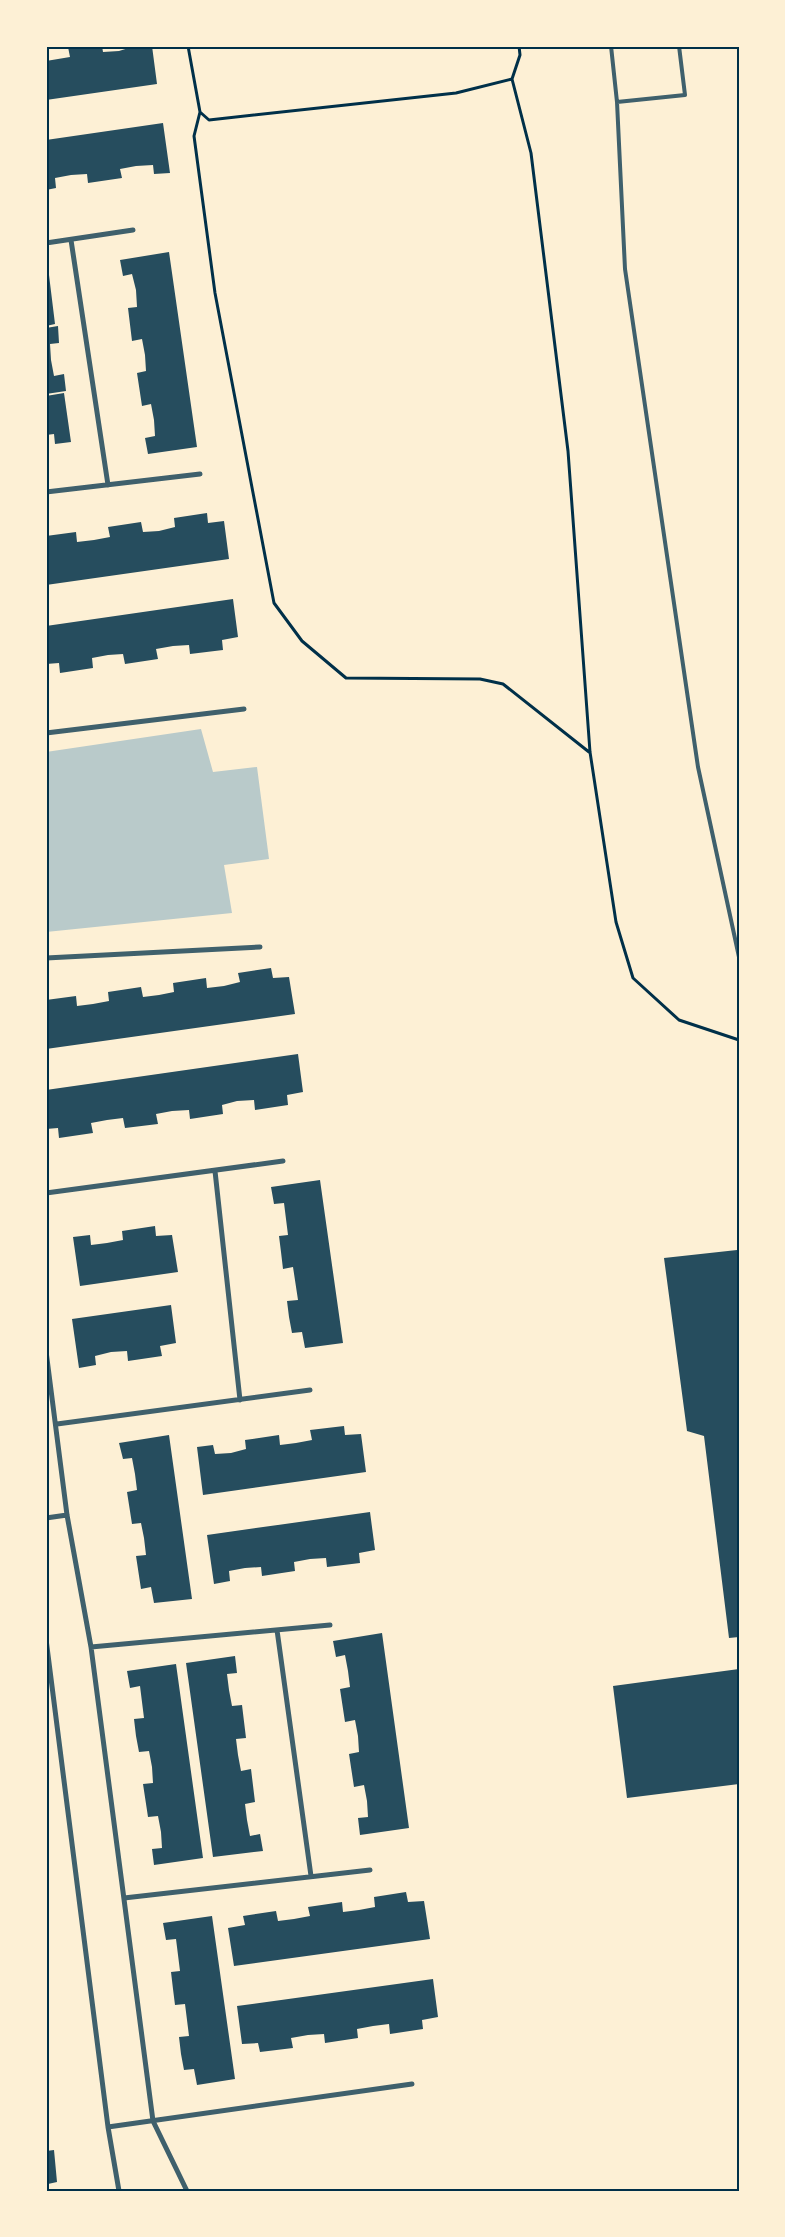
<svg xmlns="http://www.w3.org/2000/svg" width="785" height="2237" font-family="Lora,serif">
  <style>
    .green { fill: #b9caca }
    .building { fill: #264d5e }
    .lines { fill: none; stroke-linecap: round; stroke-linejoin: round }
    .path { stroke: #003049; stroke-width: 3 }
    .service { stroke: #3f606c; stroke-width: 4 }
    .minor { stroke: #3f606c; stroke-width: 5 }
    .neatline { fill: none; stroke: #003049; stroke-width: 2 }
  </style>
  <rect width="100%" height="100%" fill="#fdf0d5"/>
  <path class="green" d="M201,729L213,772L257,767L269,859L224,865L232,913L46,932V752Z"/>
  <path class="building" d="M102,46L103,52L119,51L135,46H152L157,84L46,100V61L70,57L68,47Z
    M163,123L170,173L154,174L153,165L136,166L120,169L122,178L88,183L87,174L71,175L55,178L56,188L46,190V140Z
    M169,252L197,447L148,454L145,438L155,436L154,420L151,404L142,406L137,373L146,371L145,355L142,339L132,341L128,308L137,307L136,290L132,274L123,276L120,260Z
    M49,275L55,324L46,326V276Z
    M58,326L59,343L50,344L51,360L54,376L64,374L66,391L46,394V328Z
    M64,393L71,442L55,444L54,434L46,435V396Z
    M207,513L208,523L224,521L229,559L46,585V536L76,532L77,542L94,540L110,537L108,527L141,522L143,532L159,531L175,527L174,518Z
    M233,599L238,637L222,640L223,650L190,654L189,645L173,646L156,649L158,659L125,664L123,654L108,655L92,658L93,668L60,673L59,663L46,664V626Z
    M271,968L273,978L289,977L295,1014L46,1049V1000L76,996L77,1006L93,1004L109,1001L108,992L141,987L143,997L159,995L174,992L173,983L206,978L207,988L224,986L240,982L238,973Z
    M298,1054L303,1092L287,1095L288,1105L255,1110L254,1100L237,1101L222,1105L223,1114L190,1119L189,1110L172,1111L156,1114L158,1124L125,1128L123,1118L107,1120L91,1123L93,1133L59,1138L58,1128L46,1129V1090Z
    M320,1180L343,1343L305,1348L302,1332L292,1333L289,1317L287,1301L298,1300L293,1267L283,1269L281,1252L279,1236L288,1235L284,1203L274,1204L271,1187Z
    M155,1226L156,1236L172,1235L178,1272L80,1286L73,1237L90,1235L91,1245L107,1243L123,1240L122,1231Z
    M737,1250L739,1637L729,1638L704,1436L687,1431L664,1258Z
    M171,1305L176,1343L160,1346L162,1356L128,1361L127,1351L111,1352L95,1356L96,1365L79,1368L72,1319Z
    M344,1426L345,1435L361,1434L366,1472L203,1495L197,1447L213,1445L215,1454L231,1453L246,1449L245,1440L279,1435L280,1445L296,1443L312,1440L310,1430Z
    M169,1435L192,1599L154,1603L151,1587L141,1589L136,1556L146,1555L144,1538L141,1523L132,1524L127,1492L137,1490L135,1474L132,1458L123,1459L119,1443Z
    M370,1512L375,1550L359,1553L360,1563L327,1567L326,1558L310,1559L294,1562L295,1571L262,1576L261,1567L245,1568L229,1571L230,1581L214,1584L207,1535Z
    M382,1633L409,1828L360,1835L358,1818L368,1817L367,1801L364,1785L354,1787L349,1754L359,1752L358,1736L355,1720L345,1722L340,1689L350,1687L348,1671L345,1655L336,1657L333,1641Z
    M235,1656L237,1673L227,1674L229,1690L232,1706L242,1705L246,1738L236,1739L238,1755L241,1771L251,1769L255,1802L245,1804L247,1820L250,1836L260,1834L263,1851L213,1857L186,1663Z
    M176,1664L203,1858L154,1865L152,1849L162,1848L161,1832L158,1816L148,1817L143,1784L153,1783L152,1767L149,1751L139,1752L136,1736L134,1719L144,1718L140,1686L130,1688L127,1671Z
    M739,1669V1784L627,1798L613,1686Z
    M406,1892L408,1902L424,1901L430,1939L234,1966L228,1928L245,1925L243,1916L276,1911L278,1921L294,1919L310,1916L308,1907L342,1902L343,1912L359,1910L375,1907L374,1897Z
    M212,1916L235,2079L197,2085L194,2069L184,2070L181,2054L179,2037L189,2036L185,2004L175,2005L173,1989L171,1972L180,1971L176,1939L166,1940L163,1923Z
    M433,1979L438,2017L422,2020L423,2029L390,2034L389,2024L373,2026L357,2029L358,2038L325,2043L324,2034L308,2035L291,2038L293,2048L260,2052L258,2043L242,2044L237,2006Z
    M54,2150L57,2182L48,2184L49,2191H46V2151Z"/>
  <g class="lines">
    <path class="path" d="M188,46L200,112L209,120L456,93L512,79L520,55L519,46
      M512,79L531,153L568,451L590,752L616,922L633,978L679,1020L739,1040
      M200,112L194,136L215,293L274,603L302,641L346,678L480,679L503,684L589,752"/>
    <path class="service" d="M611,46L617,102L625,269L698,767L739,957
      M617,102L685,95L679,46"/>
    <path class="minor" d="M71,240L108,485
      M46,243L133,230
      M46,492L200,474
      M46,733L244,709
      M46,958L260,947
      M215,1171L240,1400
      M46,1193L283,1161
      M46,1351L67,1515L91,1647L153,2121L187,2191
      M57,1424L310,1390
      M46,1518L67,1515
      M277,1630L311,1876
      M46,1639L108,2127L119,2191
      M91,1647L330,1625
      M124,1898L370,1870
      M108,2127L412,2084"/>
  </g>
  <rect width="785" height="2237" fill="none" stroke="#fdf0d5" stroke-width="95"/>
  <rect x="48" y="48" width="690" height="2142" class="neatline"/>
</svg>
